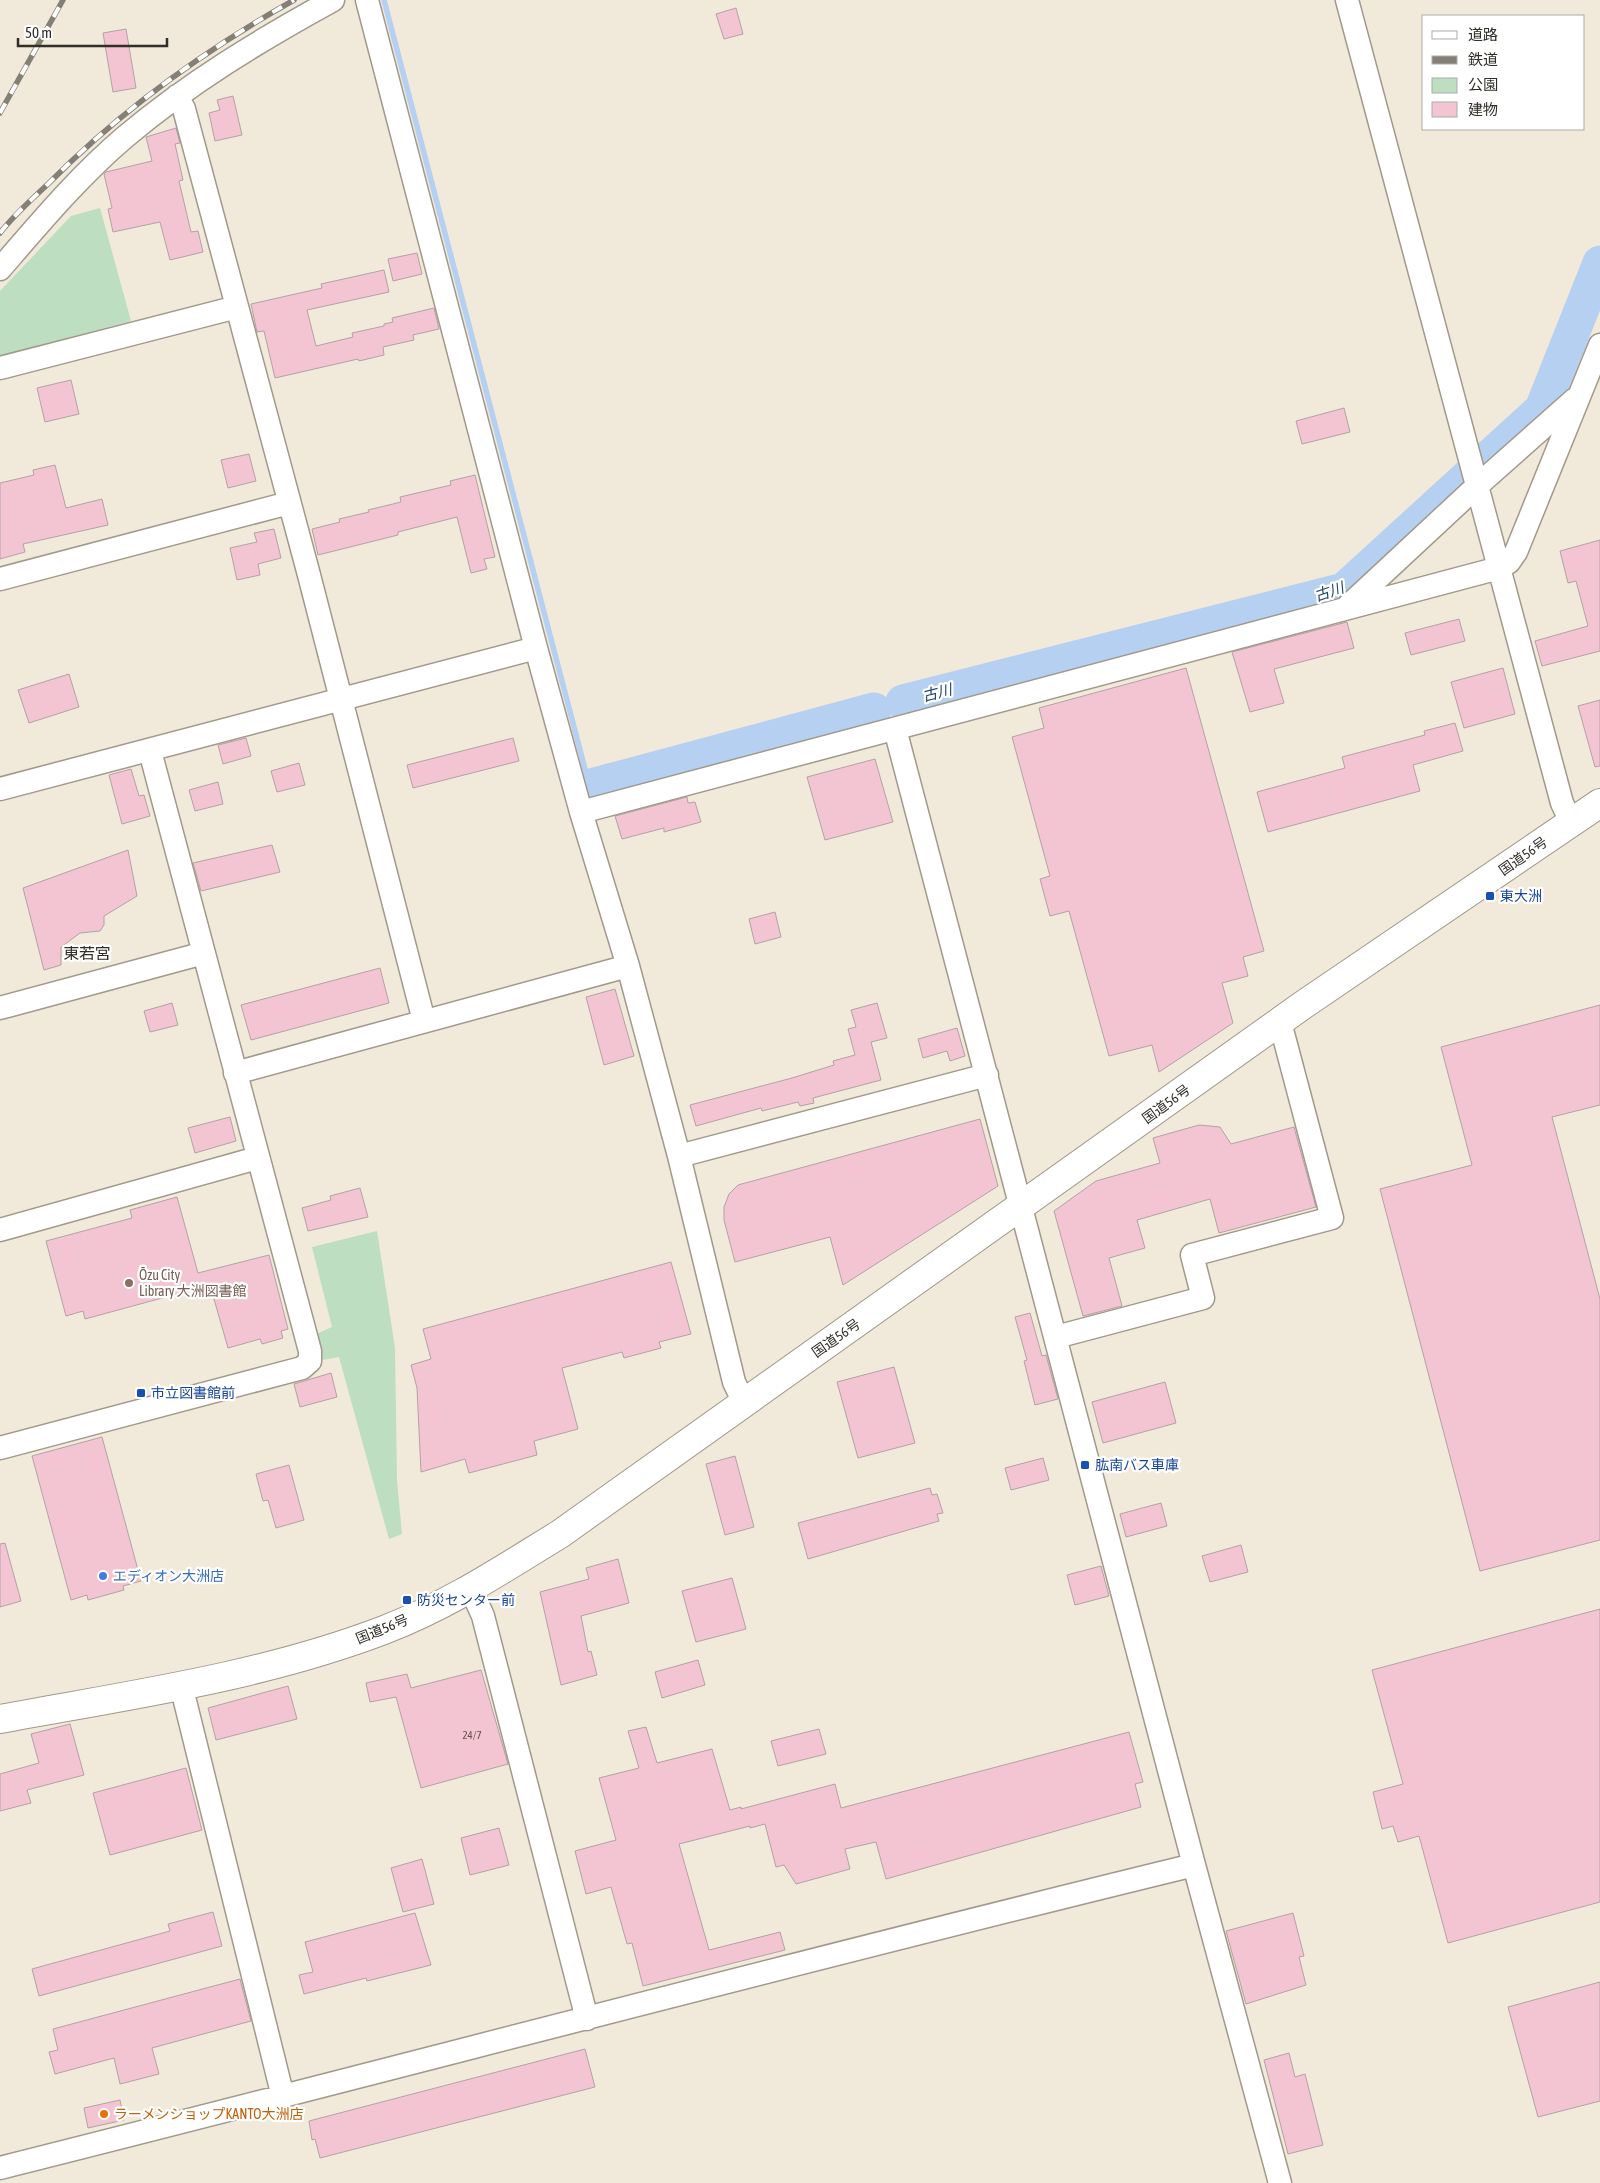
<svg xmlns="http://www.w3.org/2000/svg" width="1600" height="2183" font-family="'Asap Condensed','Noto Sans JP',sans-serif">
  <style>
    .green { fill: #bddec0 }
    .lines { fill: none; stroke-linecap: round; stroke-linejoin: round }
    .stream { stroke: #b6d0f2; stroke-width: 5.5 }
    .river { stroke: #b6d0f2; stroke-width: 35 }
    .building { fill: #f3c5d2; stroke: #b3a1a6 }
    .minor-casing { stroke: #a1998b; stroke-width: 25 }
    .highway-casing { stroke: #a1998b; stroke-width: 30 }
    .minor { stroke: #fff; stroke-width: 22 }
    .highway { stroke: #fff; stroke-width: 28 }
    .rail-casing { stroke: #858076; stroke-width: 5.5 }
    .rail { stroke: #fff; stroke-width: 4; stroke-dasharray: 11; stroke-linecap: butt }
    .transit-dot { fill: #1a4fb4; stroke: #fff; stroke-width: 2 }
    .education-dot { fill: #8d6e63; stroke: #fff; stroke-width: 2 }
    .shop-dot { fill: #3f7fe0; stroke: #fff; stroke-width: 2 }
    .food-dot { fill: #e8710a; stroke: #fff; stroke-width: 2 }
    .labels { text-anchor: middle; stroke-width: 4.5; stroke-linejoin: round; paint-order: stroke }
    .number-label { font-size: 11px; fill: #625452 }
    .street-label { font-size: 14px; fill: #312e28; stroke: #fff }
    .transit-label { font-size: 14px; fill: #164399; stroke: #fff; text-anchor: start }
    .education-label { font-size: 14px; fill: #785e54; stroke: #fff; text-anchor: start }
    .shop-label { font-size: 14px; fill: #366cbe; stroke: #fff; text-anchor: start }
    .food-label { font-size: 14px; fill: #c56008; stroke: #fff; text-anchor: start }
    .water-label { font-size: 15px; font-style: italic; fill: #20446f; stroke: #fff }
    .quarter-label { font-size: 16px; fill: #312e28; stroke: #fff }
  </style>
  <rect width="100%" height="100%" fill="#f1e9da"/>
  <path class="green" d="M100,208L131,321L0,356V291L71,216Z
    M377,1231L395,1348L397,1481L402,1534L389,1539L339,1357L316,1361L314,1335L332,1327L312,1247Z"/>
  <g class="lines">
    <path class="stream" d="M384,0L585,769L595,785"/>
    <path class="river" d="M903,702L1344,590L1542,409L1600,263
      M595,785L874,710"/>
  </g>
  <path class="building" d="M736,8L743,34L724,39L716,14Z
    M126,29L136,88L113,92L103,33Z
    M233,96L242,135L215,141L209,113L220,110L217,100Z
    M176,128L180,143L175,144L183,180L179,181L191,232L198,231L203,252L170,260L160,222L113,232L108,209L112,208L104,174L106,172L152,161L146,137Z
    M417,253L422,274L393,281L388,259Z
    M384,270L389,292L307,310L316,346L353,337L352,333L384,326V324L393,322L392,318L434,308L439,329L413,335L414,340L383,347L384,355L359,361L358,359L275,378L264,331L257,332L251,304L322,288L321,284Z
    M71,380L79,414L45,422L37,388Z
    M1344,408L1350,432L1302,444L1296,421Z
    M249,454L256,481L228,488L221,460Z
    M55,465L66,508L102,499L108,525L23,544L25,552L0,559V483L34,475L33,470Z
    M475,475L495,557L484,559L487,569L471,573L457,517L398,532V535L318,555L312,529L340,522L339,519L369,512L368,510L401,502L400,497L451,485L450,481Z
    M274,529L281,558L258,564L260,575L237,580L230,548L257,542L254,533Z
    M1600,540V651L1542,666L1535,641L1588,626L1576,581L1568,583L1560,551Z
    M1459,619L1465,641L1411,655L1405,633Z
    M1347,622L1354,648L1274,669L1284,703L1250,712L1232,652Z
    M1186,668L1264,951L1243,957L1248,976L1222,983L1233,1023L1159,1072L1152,1045L1109,1056L1069,911L1050,916L1040,879L1050,876L1012,737L1044,728L1039,708Z
    M1503,668L1515,714L1464,728L1451,682Z
    M69,674L79,707L29,723L18,690Z
    M1600,700V766L1595,767L1578,706Z
    M1455,723L1463,751L1413,765L1420,791L1268,832L1257,792L1345,768L1342,757L1425,735L1424,731Z
    M246,738L251,756L223,764L218,745Z
    M513,738L519,761L413,788L407,765Z
    M875,759L893,822L825,840L807,777Z
    M299,763L305,785L277,792L271,771Z
    M131,769L139,796L144,795L150,816L122,824L109,775Z
    M218,782L223,804L195,811L189,790Z
    M687,797L688,803L695,802L701,822L664,832V828L622,839L615,816Z
    M272,845L280,872L201,891L193,863Z
    M128,850L137,896L104,916V925L100,931L80,933L61,947V965L44,970L23,888Z
    M775,912L781,937L755,944L749,919Z
    M380,968L389,1003L251,1040L241,1005Z
    M615,989L634,1056L604,1065L586,997Z
    M172,1003L178,1025L150,1032L144,1011Z
    M877,1003L887,1038L871,1042L881,1080L813,1098L814,1103L800,1106L798,1102L762,1111L761,1108L696,1126L690,1105L792,1078L834,1065L833,1061L855,1055L848,1029L856,1027L851,1010Z
    M1600,1005V1105L1552,1117L1600,1299V1540L1480,1571L1380,1189L1472,1165L1441,1047Z
    M957,1028L965,1056L950,1061L947,1051L923,1058L918,1039Z
    M230,1117L236,1141L195,1153L188,1128Z
    M980,1119L998,1186L843,1285L830,1237L735,1262L724,1220V1207L729,1194L738,1185Z
    M1199,1125L1220,1127L1231,1144L1294,1127L1316,1207L1219,1233L1210,1199L1137,1220L1145,1248L1109,1258L1122,1306L1083,1316L1054,1211L1096,1181L1160,1163L1153,1138Z
    M360,1188L368,1217L308,1231L302,1208L331,1200L330,1196Z
    M177,1197L198,1273L269,1255L288,1329L281,1331L283,1338L262,1344L260,1339L228,1348L210,1285L85,1319L83,1311L66,1316L46,1241L132,1218L130,1210Z
    M671,1262L691,1334L659,1342L661,1348L624,1358L622,1352L562,1368L578,1429L534,1441L537,1455L469,1473L465,1459L421,1472L417,1388L411,1365L431,1359L423,1329Z
    M1030,1313L1042,1356L1046,1355L1058,1399L1035,1405L1024,1361L1027,1360L1015,1317Z
    M894,1367L915,1443L858,1458L837,1382Z
    M331,1373L337,1397L300,1407L294,1384Z
    M1165,1382L1176,1423L1103,1443L1092,1402Z
    M102,1437L141,1581L123,1586L124,1590L88,1600L87,1595L71,1600L32,1456Z
    M735,1456L754,1527L725,1535L706,1464Z
    M1043,1458L1049,1480L1011,1490L1005,1468Z
    M289,1465L304,1520L276,1528L268,1500L263,1501L256,1474Z
    M930,1488L932,1495L937,1494L943,1513L937,1514L939,1521L808,1559L798,1523Z
    M1161,1503L1167,1526L1126,1537L1120,1514Z
    M5,1543L21,1601L0,1607V1544Z
    M1241,1545L1248,1572L1210,1582L1202,1556Z
    M618,1559L629,1603L581,1616L588,1652L591,1651L597,1675L561,1685L540,1592L589,1579L586,1568Z
    M1101,1566L1109,1596L1075,1605L1067,1575Z
    M732,1578L746,1629L696,1642L682,1591Z
    M1600,1609V1902L1448,1943L1419,1836L1398,1842L1393,1826L1382,1829L1373,1792L1403,1784L1372,1670Z
    M698,1660L705,1685L662,1698L655,1672Z
    M481,1670L508,1764L421,1788L396,1697L370,1702L366,1683L407,1674L411,1688Z
    M288,1686L297,1719L216,1740L208,1708Z
    M70,1724L84,1775L27,1790L31,1803L0,1811V1774L39,1763L31,1734Z
    M646,1727L657,1763L712,1749L730,1810L741,1807V1809L835,1784L841,1808L1129,1732L1143,1782L1135,1784L1141,1807L886,1879L876,1842L845,1849L850,1869L796,1884L784,1865L776,1867L765,1824L750,1828V1826L679,1844L709,1950L780,1932L785,1950L643,1986L632,1943L627,1944L611,1887L586,1894L575,1851L616,1840L599,1778L639,1768L628,1731Z
    M819,1729L826,1754L778,1766L771,1741Z
    M186,1768L202,1830L110,1855L93,1793Z
    M499,1828L509,1865L470,1875L461,1838Z
    M422,1859L434,1904L403,1912L391,1868Z
    M213,1912L222,1946L39,1996L32,1969L170,1931L168,1924Z
    M415,1913L431,1965L367,1981L366,1978L304,1994L299,1975L313,1972L305,1942Z
    M1293,1913L1304,1956L1299,1957L1306,1985L1246,2004L1226,1931Z
    M240,1979L251,2021L152,2048L159,2074L120,2084L114,2058L55,2074L49,2052L58,2050L53,2029Z
    M1600,1982V2101L1538,2117L1508,2007Z
    M585,2049L595,2087L320,2158L315,2139L312,2140L309,2121Z
    M1289,2053L1295,2077L1305,2074L1323,2145L1288,2154L1264,2060Z
    M120,2100L124,2120L88,2128L84,2108Z"/>
  <g class="lines">
    <g class="minor-casing">
      <path id="minor" d="M367,0L536,648L581,812L628,966L679,1156L987,1075
        M1347,0L1562,803L1571,822
        M177,96L184,109L309,575L424,1021
        M0,269C39,224 79,176 125,137C189,83 260,40 333,0
        M0,368L237,307
        M0,579L289,503
        M1348,606L1477,486L1575,399
        M895,729L1194,1865L1280,2183
        M0,789L536,648
        M581,812L1499,568L1509,562L1516,552L1600,345
        M0,1008L204,953
        M235,1073L628,966
        M679,1156L734,1382L744,1403
        M0,1230L257,1158
        M1056,1337L1203,1298L1192,1255L1332,1218L1280,1022
        M0,1448L302,1368L310,1361V1351L150,751
        M471,1589L483,1616L587,2019
        M181,1685L283,2097
        M0,2168C398,2068 795,1962 1194,1865"/>
    </g>
    <g class="highway-casing">
      <path id="highway" d="M0,1719C129,1695 261,1677 384,1630C447,1606 503,1569 560,1534L1303,1005L1600,803"/>
    </g>
    <use href="#minor" class="minor"/>
    <use href="#highway" class="highway"/>
    <g class="rail-casing">
      <path id="rail" d="M0,113L63,0
        M0,233C14,215 31,200 48,184C120,111 205,50 294,0"/>
    </g>
    <use href="#rail" class="rail"/>
  </g>
  <g class="transit-dot">
    <rect x="1485" y="891" width="10" height="10" rx="2.5"/>
    <rect x="136" y="1388" width="10" height="10" rx="2.5"/>
    <rect x="1080" y="1460" width="10" height="10" rx="2.5"/>
    <rect x="402" y="1595" width="10" height="10" rx="2.5"/>
  </g>
  <circle class="education-dot" cx="129" cy="1283" r="5"/>
  <circle class="shop-dot" cx="103" cy="1576" r="5"/>
  <circle class="food-dot" cx="104" cy="2114" r="5"/>
  <g class="labels">
    <g class="number-label">
      <text x="472" y="1739">24/7</text>
    </g>
    <g class="street-label">
      <text transform="translate(1523 856) rotate(-35)" y="5">国道56号</text>
      <text transform="translate(1166 1104) rotate(-36)" y="5">国道56号</text>
      <text transform="translate(836 1338) rotate(-35)" y="5">国道56号</text>
      <text transform="translate(382 1629) rotate(-22)" y="5">国道56号</text>
    </g>
    <g class="transit-label">
      <text x="1500" y="901">東大洲</text>
      <text x="151" y="1398">市立図書館前</text>
      <text x="1095" y="1470">肱南バス車庫</text>
      <text x="417" y="1605">防災センター前</text>
    </g>
    <g class="education-label">
      <text x="139" y="1280">Ōzu City<tspan x="139" dy="16">Library 大洲図書館</tspan></text>
    </g>
    <g class="shop-label">
      <text x="113" y="1581">エディオン大洲店</text>
    </g>
    <g class="food-label">
      <text x="114" y="2119">ラーメンショップKANTO大洲店</text>
    </g>
    <g class="water-label">
      <text transform="translate(1329 592) rotate(-19)" y="5">古川</text>
      <text transform="translate(937 693) rotate(-14)" y="5">古川</text>
    </g>
    <g class="quarter-label">
      <text x="87" y="959">東若宮</text>
    </g>
  </g>
  <rect x="1422" y="15" width="162" height="115" fill="#ffffff" stroke="#adaba9"/>
  <rect x="1432" y="31" width="25" height="8" fill="#ffffff" stroke="#adaba9"/>
  <text x="1468" y="40" font-size="15" fill="#312e28">道路</text>
  <rect x="1432" y="56" width="25" height="8" fill="#858076" stroke="#adaba9"/>
  <text x="1468" y="65" font-size="15" fill="#312e28">鉄道</text>
  <rect x="1432" y="78" width="25" height="15" fill="#bddec0" stroke="#adaba9"/>
  <text x="1468" y="90" font-size="15" fill="#312e28">公園</text>
  <rect x="1432" y="102" width="25" height="15" fill="#f3c5d2" stroke="#adaba9"/>
  <text x="1468" y="115" font-size="15" fill="#312e28">建物</text>
  <path d="M18 38v8h149v-8" fill="none" stroke="#312e28" stroke-width="2.5"/>
  <text x="25" y="38" font-size="15" fill="#312e28" stroke="#ffffff" stroke-width="4" paint-order="stroke">50 m</text>
</svg>
